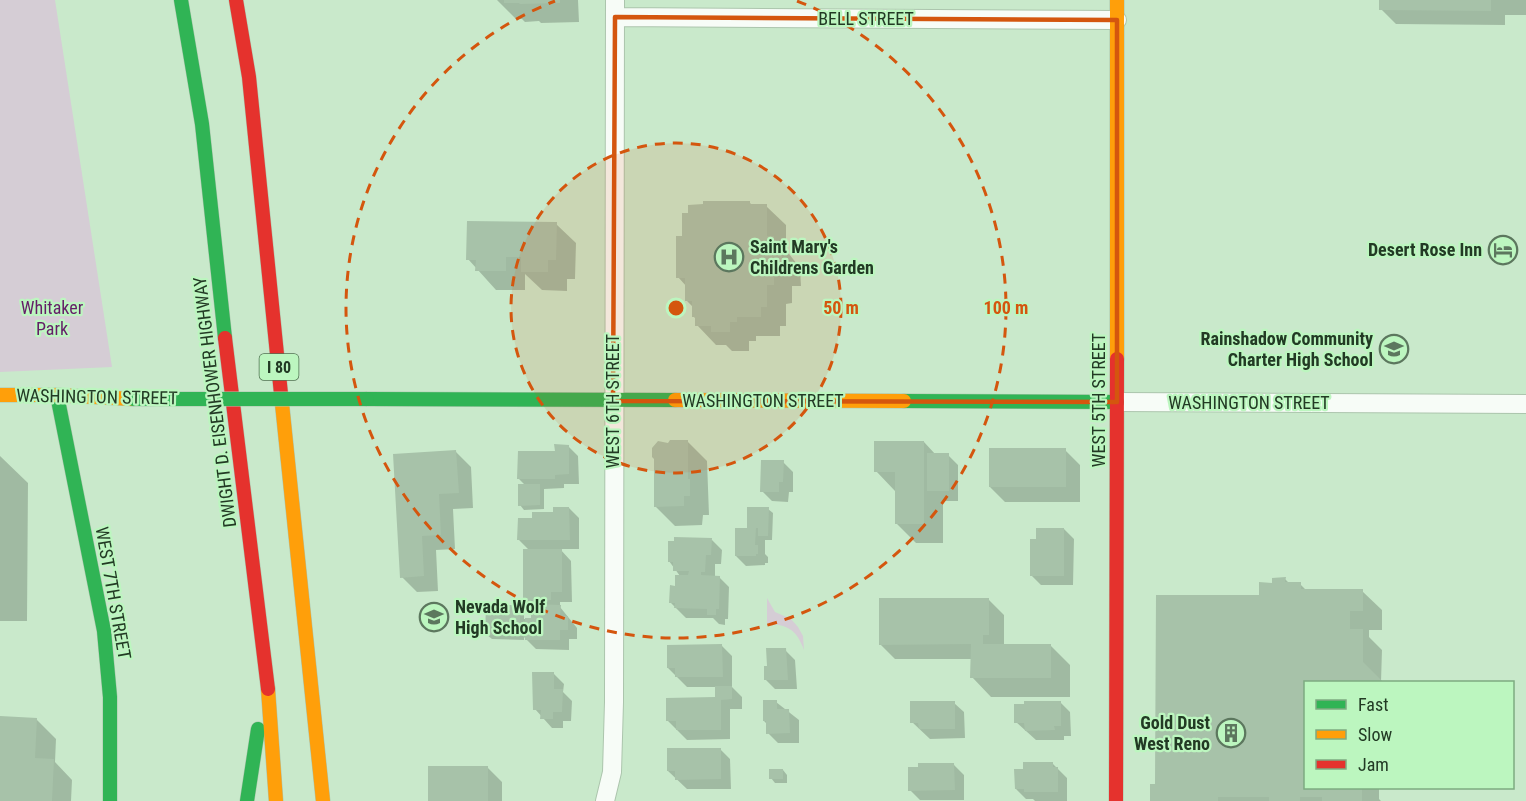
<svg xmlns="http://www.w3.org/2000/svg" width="1526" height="801" font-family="'Roboto Condensed',sans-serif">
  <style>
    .green { fill: #d5cdd5 }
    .shadow { fill: #0003 }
    .building { fill: #a7c2a9 }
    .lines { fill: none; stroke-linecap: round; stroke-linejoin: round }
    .street-casing { stroke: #acc5ad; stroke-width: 20 }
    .fast-casing { stroke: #acc5ad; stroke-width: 15 }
    .slow-casing { stroke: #acc5ad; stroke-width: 15 }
    .jam-casing { stroke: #acc5ad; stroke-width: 15 }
    .street { stroke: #f7fcf7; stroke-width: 18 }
    .fast { stroke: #30b455; stroke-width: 14 }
    .slow { stroke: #ff9f0a; stroke-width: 14 }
    .jam { stroke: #e5322d; stroke-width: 14 }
    .fast-bridge-casing { stroke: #acc5ad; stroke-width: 15; stroke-linecap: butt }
    .fast-bridge { stroke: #30b455; stroke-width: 14 }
    .marked { fill: none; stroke: #d4560e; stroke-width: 4.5; stroke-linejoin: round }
    .ring { fill: none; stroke: #d4560e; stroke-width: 3; stroke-dasharray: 10 8 }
    .labels { text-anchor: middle; stroke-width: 4.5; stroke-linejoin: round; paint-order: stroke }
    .shield { fill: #bcf6bf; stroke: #507252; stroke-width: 1.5 }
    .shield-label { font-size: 16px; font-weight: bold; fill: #223a24 }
    .street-label { font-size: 18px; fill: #223a24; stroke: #bcf6bf }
    .poi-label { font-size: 18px; font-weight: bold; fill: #223a24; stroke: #bcf6bf; text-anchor: end }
    .park-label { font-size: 18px; fill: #641d67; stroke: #bcf6bf }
    .centre { fill: #d4560e; stroke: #bcf6bf; stroke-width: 3 }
    .ring-label { font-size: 18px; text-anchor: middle; font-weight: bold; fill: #d4560e; stroke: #bcf6bf; stroke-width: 4.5; stroke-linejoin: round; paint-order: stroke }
  </style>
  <rect width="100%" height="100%" fill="#c9e9cb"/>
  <path class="green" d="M0,0H55L112,367L0,372Z
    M767,598L775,612L791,619L798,627L803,636L804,650C796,629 789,626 767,623Z"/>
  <path class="shadow" d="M497,0H578L579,22L541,23L539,21L525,22L522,19H516Z
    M1381,0H1526V15H1505V25L1396,24L1381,9Z
    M749,202L753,206H766L786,225V250L800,268L801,286H792V303L786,304V326H780V336H756V341H749V351H732L726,345H716L697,325V320L693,316V307L687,301V287L678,277L684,237Z
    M556,224L576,243L575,279H567V291L542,290L525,274V290H496L468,259Z
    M687,441L707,461L709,515H703L702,525L675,526L655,506V459L669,445Z
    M924,442L936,455H948L958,465V501H943V543H916L897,524L895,491L876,471Z
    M568,446L578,456L579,484H564V488L544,489V509L524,510L520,505L525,485L519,479Z
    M1065,450L1080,465V502H1005L990,487Z
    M456,452L471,467L473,508L453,509L455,549L436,550L438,591L417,592L402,577Z
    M0,456L28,483L27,621H0Z
    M783,462L793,472V492H789L788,502L772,501L762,491Z
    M569,508L579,518V549H560L571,561L572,602H560V607L577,628V639H569V650L536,649L524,637V640L492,639L487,635L520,607L524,612V619H532L533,608L524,600L530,551L519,540L533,519Z
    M768,509L773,513L772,540H765V554L768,557V563H765V565L746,566L736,556L751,529Z
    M1064,529L1074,539L1073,585H1041L1031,575L1037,541Z
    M712,540L722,550L721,564H715V577H719L729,587L728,619H725V625L719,624L713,618H686L671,603L680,576L669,561Z
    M1285,579L1290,584H1300L1307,591H1362L1382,610V630H1369V637L1382,650L1381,682H1306V788H1379V799L1381,801H1152L1157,786L1261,596L1274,584Z
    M989,600L1004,615V646H1051L1070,665V697H991L972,677V659H895L880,644Z
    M722,646L732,656V687L742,697V709H730V739L687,740L668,721L716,699V687H687L668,668Z
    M785,650L795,660L797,689H775L765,679L768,667Z
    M554,674L564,684L563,692L572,701L571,721H563V728H552L535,709Z
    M776,702L799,720V743H778L768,733L767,724L764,721Z
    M1060,702L1070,712L1071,736H1064V740H1036L1016,722Z
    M954,703L964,712L965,738L930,739L912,722Z
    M0,718L36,719L56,739L55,762L72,780L71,801H0Z
    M720,749L730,759L731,789H687L668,771Z
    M1053,764L1067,778V801H1035L1033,799H1026L1016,789Z
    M954,765L964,775V800H920L910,790Z
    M487,767L502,782V801H429Z
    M783,770L787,775V783H775L771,778Z"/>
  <path class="building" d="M504,0H560V3L520,4L519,3H504Z
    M1379,0H1491V11L1379,10Z
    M703,201H750V204H767V236H774V247H782V267H774V285H767V307H761V317H737V322H730V332H711V326H695V317H692V301H685V278H676V236H682V213H688V205L703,204Z
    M467,221L557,222L556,260H548V272H521V257H506V271H475L476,260H466Z
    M670,440H688V479H690V496H684V506L654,507V459L652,457V448L658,441L668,443Z
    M874,441H924V524H895V472H874Z
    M554,444L569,445V474L555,475V479H517L518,451H555Z
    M989,448H1066V487H989Z
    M456,450L459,493L439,494L441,535L422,536L424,576L400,578L393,454Z
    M927,453H949V491H927Z
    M761,460H784L783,482H779V492H760Z
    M518,484H540V505L518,506Z
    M553,507H569L570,540H517L518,518H532V512H553Z
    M747,507H769L768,536H758V528H756L755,545H758V554H756V556H735V528H747Z
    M1036,528H1064V576H1030V539H1036Z
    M674,537L712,538L711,555H706L705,572H701V575L720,576L719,609H716V615H707V609L674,608L675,603H669L670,585L675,586V575H688L689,571H673V562H668V541H674Z
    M523,549H562V592H551V600L523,601Z
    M1286,577L1285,582H1301V589H1363V611H1350V629H1363V662L1383,682H1306V788H1362V801H1322V797H1300V801H1269V797H1218V801H1150V784H1155L1156,595H1259V582L1272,583V578Z
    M879,598H989V635H983V644H1051V678H970L971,644L879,645Z
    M531,604L561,605L560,616H568V630H560V640H525V618H531Z
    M486,605H520V636L485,635Z
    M722,644L723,677H675V668H667V645Z
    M766,648H786L788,680H764V666H767Z
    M532,672H554V689H563L562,712H553V719H540L541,710H533Z
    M715,686H732V699L721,700V730H676V721H666V698L715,697Z
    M763,700H777V709H789L790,733L766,734V721H763Z
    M910,701H955V729H919L918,723H910Z
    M1024,701H1061V726H1054L1055,730L1025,731L1024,723H1014V704H1024Z
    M0,716L37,718L35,758L54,759L52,801H0Z
    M667,748H721V779L675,780V771H667Z
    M1023,762H1053V767H1058V792H1024V789H1015L1014,769H1023Z
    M918,763H954L955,790L908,791V767H918Z
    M428,766H488V801H428Z
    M769,769H783V779H769Z"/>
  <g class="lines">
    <g class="street-casing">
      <path id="street" d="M615,17L1117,20
        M1117,402L1526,404
        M605,801L612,772L614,702L615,0"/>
    </g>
    <g class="fast-casing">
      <path id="fast" d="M181,0L202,124L225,338
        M57,395L104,631L110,697V801
        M367,399L675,400
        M904,401L1117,402
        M247,801L258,729"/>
    </g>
    <g class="slow-casing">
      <path id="slow" d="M1117,359V0
        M281,394L323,801
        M0,395H57L133,399
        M675,400L904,401
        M268,689L276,801"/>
    </g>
    <g class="jam-casing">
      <path id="jam" d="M236,0L249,77L281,394
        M225,338L268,689
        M1116,801L1117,359"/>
    </g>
    <use href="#street" class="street"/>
    <use href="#fast" class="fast"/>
    <use href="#slow" class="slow"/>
    <use href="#jam" class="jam"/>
    <g class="fast-bridge-casing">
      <path id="fast-bridge" d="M133,399H367"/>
    </g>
    <use href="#fast-bridge" class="fast-bridge"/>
  </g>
  <path class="marked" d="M615,17L1117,20V402L613,401Z"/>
  <circle cx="676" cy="308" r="165" fill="#d4560e" fill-opacity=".12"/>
  <g class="ring">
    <circle cx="676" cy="308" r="165"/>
    <path d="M797 1A330 330 0 1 1 555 1"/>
  </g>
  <defs>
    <g id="hotel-ring" transform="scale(1.5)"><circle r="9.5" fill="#bcf6bf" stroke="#5c775e" stroke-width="1.5"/><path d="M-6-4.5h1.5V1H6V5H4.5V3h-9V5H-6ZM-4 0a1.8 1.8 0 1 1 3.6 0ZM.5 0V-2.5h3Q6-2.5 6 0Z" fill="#5c775e"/></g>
    <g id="hospital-ring" transform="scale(1.5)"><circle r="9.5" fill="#bcf6bf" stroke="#5c775e" stroke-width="1.5"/><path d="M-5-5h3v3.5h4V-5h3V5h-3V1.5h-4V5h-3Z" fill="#5c775e"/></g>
    <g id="school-ring" transform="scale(1.5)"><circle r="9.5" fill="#bcf6bf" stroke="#5c775e" stroke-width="1.5"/><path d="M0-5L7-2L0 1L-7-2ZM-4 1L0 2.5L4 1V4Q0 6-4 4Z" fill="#5c775e"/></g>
    <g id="building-ring" transform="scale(1.5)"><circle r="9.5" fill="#bcf6bf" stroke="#5c775e" stroke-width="1.5"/><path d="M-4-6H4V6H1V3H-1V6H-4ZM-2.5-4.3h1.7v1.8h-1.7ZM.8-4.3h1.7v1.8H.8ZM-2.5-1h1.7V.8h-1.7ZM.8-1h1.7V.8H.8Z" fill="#5c775e"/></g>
  </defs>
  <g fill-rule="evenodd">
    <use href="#hotel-ring" x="1503" y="250"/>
    <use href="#hospital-ring" x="729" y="257"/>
    <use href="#school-ring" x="1394" y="349"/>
    <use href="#school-ring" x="434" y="617"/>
    <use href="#building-ring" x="1231" y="733"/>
  </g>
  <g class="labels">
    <rect class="shield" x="259.5" y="354" width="39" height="26" rx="4.5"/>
    <g class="shield-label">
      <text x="279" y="373">I 80</text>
    </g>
    <g class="street-label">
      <text x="866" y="25">BELL STREET</text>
      <text transform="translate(97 397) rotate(1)" y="6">WASHINGTON STREET</text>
      <text transform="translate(1099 400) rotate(-90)" y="6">WEST 5TH STREET</text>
      <text transform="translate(613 401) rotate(-90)" y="6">WEST 6TH STREET</text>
      <text x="763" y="407">WASHINGTON STREET</text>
      <text transform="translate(215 402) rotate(-97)" y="6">DWIGHT D. EISENHOWER HIGHWAY</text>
      <text x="1249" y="409">WASHINGTON STREET</text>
      <text transform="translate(113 593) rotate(80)" y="6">WEST 7TH STREET</text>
    </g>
    <g class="poi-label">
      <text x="750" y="253" text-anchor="start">Saint Mary's<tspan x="750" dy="21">Childrens Garden</tspan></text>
      <text x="1482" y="256">Desert Rose Inn</text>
      <text x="1373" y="345">Rainshadow Community<tspan x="1373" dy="21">Charter High School</tspan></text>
      <text x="455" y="613" text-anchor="start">Nevada Wolf<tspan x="455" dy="21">High School</tspan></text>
      <text x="1210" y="729">Gold Dust<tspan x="1210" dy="21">West Reno</tspan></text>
    </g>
    <g class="park-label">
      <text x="52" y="314">Whitaker<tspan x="52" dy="21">Park</tspan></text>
    </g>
  </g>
  <circle cx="676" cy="308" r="9" class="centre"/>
  <g class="ring-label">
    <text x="841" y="314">50 m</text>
    <text x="1006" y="314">100 m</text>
  </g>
  <rect x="1304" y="681" width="210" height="108" fill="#bcf6bf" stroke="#7eab81" stroke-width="1.5"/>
  <rect x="1316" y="700" width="30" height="9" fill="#30b455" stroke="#7eab81" stroke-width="1.5"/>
  <text x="1358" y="711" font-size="18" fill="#223a24">Fast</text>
  <rect x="1316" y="730" width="30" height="9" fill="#ff9f0a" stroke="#7eab81" stroke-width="1.5"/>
  <text x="1358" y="741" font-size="18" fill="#223a24">Slow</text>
  <rect x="1316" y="760" width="30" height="9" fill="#e5322d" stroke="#7eab81" stroke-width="1.5"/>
  <text x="1358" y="771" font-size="18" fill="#223a24">Jam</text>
</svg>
